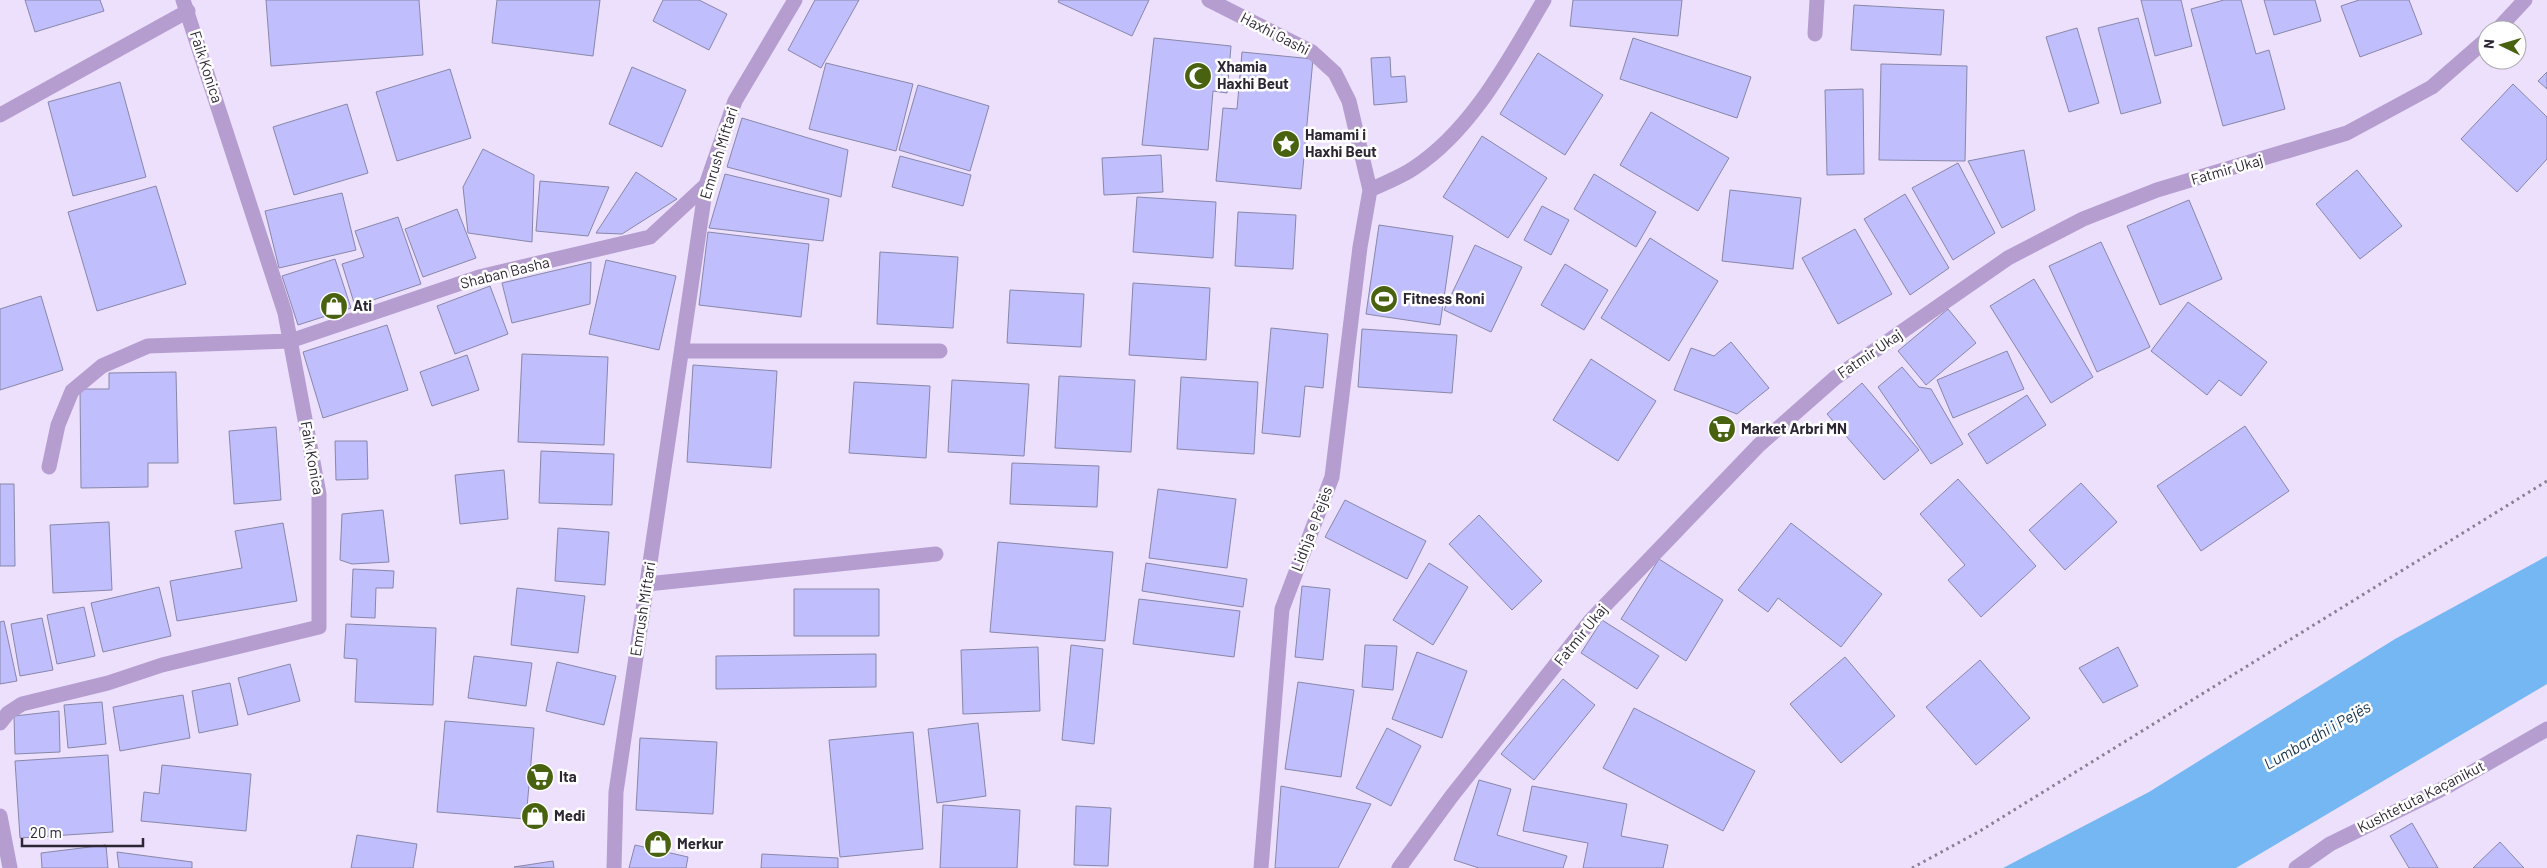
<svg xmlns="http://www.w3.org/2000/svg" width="2547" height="868" font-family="Barlow,sans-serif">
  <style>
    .water { fill: #74b7f2 }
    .building { fill: #c0befc; stroke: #8887a9 }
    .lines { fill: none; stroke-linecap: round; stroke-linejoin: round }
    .path { stroke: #898094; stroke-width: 3; stroke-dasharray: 2.5 4; stroke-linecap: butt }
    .lane { stroke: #b59dd0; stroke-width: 15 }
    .street { stroke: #b59dd0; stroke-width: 15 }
    .labels { text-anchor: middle; stroke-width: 5; stroke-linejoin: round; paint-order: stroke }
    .street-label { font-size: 15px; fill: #2d2734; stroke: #fff }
    .poi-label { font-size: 15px; font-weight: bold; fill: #2d2734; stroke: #fff; text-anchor: start }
    .water-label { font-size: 16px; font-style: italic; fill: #143048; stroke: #fff }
  </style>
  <rect width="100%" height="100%" fill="#ede0fc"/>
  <path class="water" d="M2547,556V684L2236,868H2003L2149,792L2395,639Z"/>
  <path class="building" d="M25,0H100L104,11L35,32Z
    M266,0H419L423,55L271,66Z
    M497,0H600L593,56L492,43Z
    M663,0H699L727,14L709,50L653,21Z
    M815,0H859L821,68L788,50Z
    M1059,0H1149L1132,36L1058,2Z
    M1573,0H1682L1678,36L1570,26Z
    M2141,0H2181L2192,46L2155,56Z
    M2224,0H2241L2256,54L2269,50L2285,109L2223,126L2191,9Z
    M2264,0H2315L2321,21L2274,35Z
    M2359,0H2409L2422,34L2360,57L2341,6Z
    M1854,5L1944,10L1941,55L1851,50Z
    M2138,18L2161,103L2121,114L2098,28Z
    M2077,28L2099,103L2069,112L2046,37Z
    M1154,38L1231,46L1227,93L1213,91L1208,150L1142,145Z
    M1633,38L1751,77L1737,118L1620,79Z
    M1242,52L1313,59L1301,189L1216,181L1223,108L1237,109Z
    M1538,53L1603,95L1565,155L1500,114Z
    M1390,57L1391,77L1405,76L1407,102L1374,105L1371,58Z
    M826,63L913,84L896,151L809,129Z
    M1881,64L1967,66L1965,161L1879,160Z
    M632,67L686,90L662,147L609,124Z
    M450,69L471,138L397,161L376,92Z
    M2547,72V89L2538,81Z
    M120,82L146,177L73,196L48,102Z
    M2513,84L2547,117V159L2517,192L2461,139Z
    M918,85L989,106L970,171L899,150Z
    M1863,89L1864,174L1827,175L1825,90Z
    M347,104L368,173L294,195L273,127Z
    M1651,112L1729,158L1698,211L1620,165Z
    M742,118L848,150L841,197L727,167Z
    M1482,136L1547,178L1508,238L1443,197Z
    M483,149L534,175L532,242L468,233L463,187Z
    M2024,150L2035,210L2002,228L1968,161Z
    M1161,155L1163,192L1104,195L1102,158Z
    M900,156L971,175L963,206L892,187Z
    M1958,163L1995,233L1953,260L1912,188Z
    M2357,170L2402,226L2360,259L2316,204Z
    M636,172L677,199L622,234L596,233Z
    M725,174L829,199L823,241L709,228Z
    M1594,174L1656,212L1636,247L1574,209Z
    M540,181L609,187L588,236L536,231Z
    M156,186L186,284L97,311L68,212Z
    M1730,190L1801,198L1793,269L1722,261Z
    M342,193L356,250L279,268L265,211Z
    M1905,194L1949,268L1910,295L1864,219Z
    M1137,197L1216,202L1213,258L1133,252Z
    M2189,200L2222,279L2160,305L2127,226Z
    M1542,206L1569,220L1551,255L1524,240Z
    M457,209L476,258L423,277L405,229Z
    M1238,212L1296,215L1293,269L1235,266Z
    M398,217L421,284L355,306L342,264L364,257L355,231Z
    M1379,225L1453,236L1440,325L1366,314Z
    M1855,229L1892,294L1838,324L1802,258Z
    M708,232L809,244L801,317L699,305Z
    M1650,238L1718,281L1669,361L1601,318Z
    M2101,242L2150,347L2097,372L2049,266Z
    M1475,245L1522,267L1491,332L1444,310Z
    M880,252L958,257L953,328L877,324Z
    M335,259L351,308L298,325L282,276Z
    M606,260L676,276L659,350L589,334Z
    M591,262L590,304L512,323L502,283Z
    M1565,264L1608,290L1584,330L1541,305Z
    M2034,279L2093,377L2051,403L1990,306Z
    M1133,283L1210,288L1206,360L1129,355Z
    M490,286L508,334L455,354L437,306Z
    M1010,290L1084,294L1081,347L1007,343Z
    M41,296L63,370L0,390V309Z
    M2188,302L2267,362L2241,396L2219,380L2207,395L2151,351Z
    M1948,309L1976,343L1926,385L1898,351Z
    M387,325L408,390L323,418L303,352Z
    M1271,328L1328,334L1323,388L1305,386L1300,437L1262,433Z
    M1362,329L1457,335L1452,393L1358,387Z
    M1731,342L1769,388L1737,414L1674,390L1691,348L1714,356Z
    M2007,351L2024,389L1953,418L1937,380Z
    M522,354L608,357L604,445L518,442Z
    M467,355L479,390L432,406L420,372Z
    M1591,359L1656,401L1618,461L1553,420Z
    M693,365L777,371L771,468L687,462Z
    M1902,367L1919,387L1931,389L1963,444L1931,464L1878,387Z
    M176,372L178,463H148V487L81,488L80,389H109V373Z
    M1059,376L1135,380L1131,452L1055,448Z
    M1181,377L1258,382L1254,454L1177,449Z
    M952,380L1029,384L1024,456L948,452Z
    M854,382L930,386L926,458L849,453Z
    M1862,383L1919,450L1884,480L1827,414Z
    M2027,395L2046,425L1987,464L1968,434Z
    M2245,426L2289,491L2201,551L2157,486Z
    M276,427L281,500L234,504L229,431Z
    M335,441H367L368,479L336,480Z
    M541,451L614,454L612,505L539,503Z
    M1012,463L1099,466L1097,507L1010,504Z
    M504,470L508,519L460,524L455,475Z
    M1958,479L2036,566L1981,617L1948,580L1965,565L1920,514Z
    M2081,483L2117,522L2065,570L2029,530Z
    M0,484H14L15,566H0Z
    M1158,489L1236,499L1227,568L1149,558Z
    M1345,500L1426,541L1407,579L1325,537Z
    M383,510L389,562L352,564L340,560L342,514Z
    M1479,515L1542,581L1512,610L1449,544Z
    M109,522L112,590L53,593L50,525Z
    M283,523L297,601L177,621L170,581L242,568L235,531Z
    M1791,523L1882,594L1841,647L1778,598L1768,612L1738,590Z
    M558,528L609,532L605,585L555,581Z
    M998,542L1113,552L1105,641L990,632Z
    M1659,559L1723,600L1686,661L1621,619Z
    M1146,563L1247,579L1243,607L1142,591Z
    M1429,563L1468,587L1433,645L1393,620Z
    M353,569L394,571L393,588H376L375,618L351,617Z
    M1302,586L1330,589L1323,660L1295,657Z
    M159,587L171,636L103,652L91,603Z
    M517,588L585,596L578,653L511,645Z
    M794,589H879V636H794Z
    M1139,599L1240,611L1234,657L1133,644Z
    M84,607L95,656L57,664L47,615Z
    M42,618L53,670L20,676L11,624Z
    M1602,620L1659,656L1637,689L1581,653Z
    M4,621L17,681L0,684V622Z
    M346,624L436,628L433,705L355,702L357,659L344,658Z
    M1071,645L1103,649L1094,744L1062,740Z
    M1365,645L1397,646L1393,690L1362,687Z
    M1038,647L1040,711L963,714L961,650Z
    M2118,647L2138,686L2103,703L2079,668Z
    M1417,652L1467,671L1442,738L1392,719Z
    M876,654V687L716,689V656Z
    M474,656L532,663L526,706L468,698Z
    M1845,657L1895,716L1841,763L1790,704Z
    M1980,660L2030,718L1976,765L1926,707Z
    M557,662L616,676L604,725L546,711Z
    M290,664L300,701L248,715L238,678Z
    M1563,679L1595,705L1534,780L1501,754Z
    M1298,682L1354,690L1341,777L1285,769Z
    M230,683L238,725L199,733L192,691Z
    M183,695L190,738L120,751L113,707Z
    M102,702L106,744L68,748L64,705Z
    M1634,708L1755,771L1723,831L1603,768Z
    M59,711L60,752L15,754L14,716Z
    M445,721L534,728L526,819L437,812Z
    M978,723L986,796L937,803L928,729Z
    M1387,728L1421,746L1391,806L1356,788Z
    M913,732L923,849L840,857L829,740Z
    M640,738L717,742L713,814L636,810Z
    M108,755L113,832L20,838L15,761Z
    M162,765L251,774L246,831L141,821L144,792L159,794Z
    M1479,780L1511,789L1497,835L1567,856L1563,868H1479L1454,860Z
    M1281,786L1371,804L1338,868H1275Z
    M1532,786L1627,804L1621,836L1668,845L1663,868H1583L1588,843L1523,831Z
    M943,805L1020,810L1017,868H940Z
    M1076,806L1111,808L1108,866L1074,865Z
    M2412,823L2438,868H2409L2390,836Z
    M357,835L417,844L413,868H351Z
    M2500,842L2524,868H2473Z
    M106,845L108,868H42L41,853Z
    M635,845L688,857L686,868H629Z
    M117,852L192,862V868H119Z
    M762,854L838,858V868H761Z
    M553,861L554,868L514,867Z"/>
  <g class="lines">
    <path class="path" d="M1912,868L1980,831L2547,481"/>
    <path class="lane" d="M1815,34L1817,0
      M0,115L188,11
      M682,351H940
      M647,584L936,554"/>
    <path class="street" d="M1209,0L1312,52L1335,73L1349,101L1370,190L1360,247L1332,477L1282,609L1261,868
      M2497,30L2525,0
      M1370,190C1384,183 1401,177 1414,168C1473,129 1509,59 1544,0
      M49,467L58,425L72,391L102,366L148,346L290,341L479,277L650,237L706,185
      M0,723L8,713L22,704L108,683L162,665L319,627V494L285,313L183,0
      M0,816L10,868
      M614,868L616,792L706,185L735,101L795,0
      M1399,868L1451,797L1591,620L1759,445L1835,378L2008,258L2083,219L2157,190L2347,133L2432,87L2487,39
      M2296,868L2330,844L2448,786L2547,729"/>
  </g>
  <defs>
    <g id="mosque-disc" transform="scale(1.4375)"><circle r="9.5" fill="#496210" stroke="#fff"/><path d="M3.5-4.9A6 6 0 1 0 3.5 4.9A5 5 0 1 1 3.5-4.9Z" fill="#fff"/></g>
    <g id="sight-disc" transform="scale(1.4375)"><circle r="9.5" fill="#496210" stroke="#fff"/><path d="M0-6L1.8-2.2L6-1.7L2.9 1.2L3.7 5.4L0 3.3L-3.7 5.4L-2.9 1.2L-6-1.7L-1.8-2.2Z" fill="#fff"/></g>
    <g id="stadium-disc" transform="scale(1.4375)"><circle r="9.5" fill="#496210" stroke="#fff"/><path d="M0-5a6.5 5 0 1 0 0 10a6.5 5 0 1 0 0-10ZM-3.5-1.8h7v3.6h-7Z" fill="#fff"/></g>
    <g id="shop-disc" transform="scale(1.4375)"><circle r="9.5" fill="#496210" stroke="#fff"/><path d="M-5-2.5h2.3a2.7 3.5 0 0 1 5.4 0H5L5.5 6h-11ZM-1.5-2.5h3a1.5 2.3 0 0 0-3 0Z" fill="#fff"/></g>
    <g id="supermarket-disc" transform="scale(1.4375)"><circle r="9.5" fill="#496210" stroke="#fff"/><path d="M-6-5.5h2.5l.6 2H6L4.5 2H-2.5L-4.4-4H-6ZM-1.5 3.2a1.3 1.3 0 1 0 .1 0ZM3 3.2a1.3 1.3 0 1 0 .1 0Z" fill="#fff"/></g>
  </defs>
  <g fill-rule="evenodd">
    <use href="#mosque-disc" x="1198" y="76"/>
    <use href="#sight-disc" x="1286" y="144"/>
    <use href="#stadium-disc" x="1384" y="299"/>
    <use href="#shop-disc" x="334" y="306"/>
    <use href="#supermarket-disc" x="1722" y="429"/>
    <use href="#supermarket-disc" x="540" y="777"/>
    <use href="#shop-disc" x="535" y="816"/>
    <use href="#shop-disc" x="658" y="844"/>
  </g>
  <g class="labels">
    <g class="street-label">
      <text transform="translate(1275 34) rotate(27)" y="5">Haxhi Gashi</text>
      <text transform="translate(206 67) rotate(72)" y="5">Faik Konica</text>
      <text transform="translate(719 153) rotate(-73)" y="5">Emrush Miftari</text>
      <text transform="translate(2227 170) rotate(-16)" y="5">Fatmir Ukaj</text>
      <text transform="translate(505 273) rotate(-14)" y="5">Shaban Basha</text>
      <text transform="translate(1870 354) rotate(-34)" y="5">Fatmir Ukaj</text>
      <text transform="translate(312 458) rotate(80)" y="5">Faik Konica</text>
      <text transform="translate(1312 529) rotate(-69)" y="5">Lidhja e Pejës</text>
      <text transform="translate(643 609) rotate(-81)" y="5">Emrush Miftari</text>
      <text transform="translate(1581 635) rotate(-51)" y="5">Fatmir Ukaj</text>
      <text transform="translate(2421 797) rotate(-27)" y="5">Kushtetuta Kaçanikut</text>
    </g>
    <g class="poi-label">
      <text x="1217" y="72">Xhamia<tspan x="1217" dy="17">Haxhi Beut</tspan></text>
      <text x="1305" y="140">Hamami i<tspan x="1305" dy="17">Haxhi Beut</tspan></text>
      <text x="1403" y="304">Fitness Roni</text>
      <text x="353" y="311">Ati</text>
      <text x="1741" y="434">Market Arbri MN</text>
      <text x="559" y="782">Ita</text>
      <text x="554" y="821">Medi</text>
      <text x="677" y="849">Merkur</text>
    </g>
    <g class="water-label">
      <text transform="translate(2317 735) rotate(-30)" y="6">Lumbardhi i Pejës</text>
    </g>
  </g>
  <g transform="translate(2502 45) rotate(275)"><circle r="24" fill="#ffffff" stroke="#aba9ae"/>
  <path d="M0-4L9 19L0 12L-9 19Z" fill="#496210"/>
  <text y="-8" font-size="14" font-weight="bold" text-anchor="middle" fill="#2d2734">N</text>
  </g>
  <path d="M22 838v8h121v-8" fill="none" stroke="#2d2734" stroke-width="2.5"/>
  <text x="30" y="838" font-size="15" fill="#2d2734" stroke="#ffffff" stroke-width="4" paint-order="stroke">20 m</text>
</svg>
